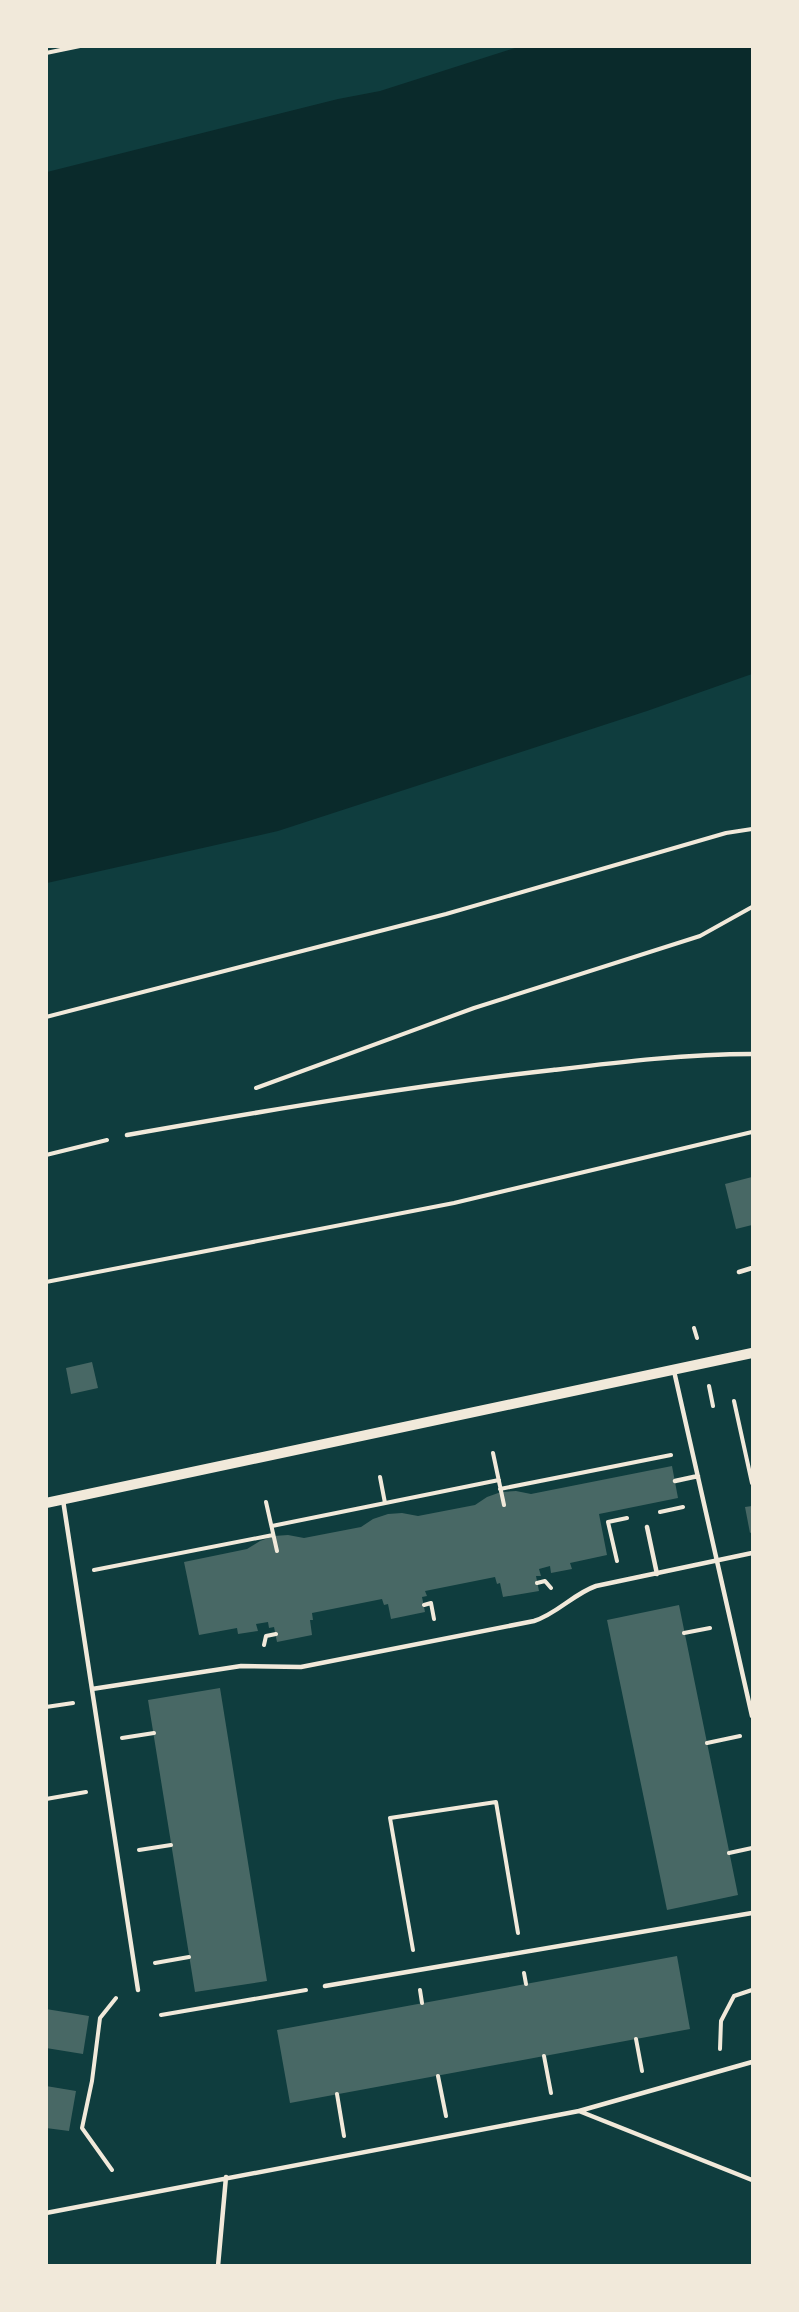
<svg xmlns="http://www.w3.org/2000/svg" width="799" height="2312" font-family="'Source Sans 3',sans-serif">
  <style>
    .water { fill: #0a2a2b }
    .building { fill: #486865 }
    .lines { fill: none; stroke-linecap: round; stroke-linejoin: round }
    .path { stroke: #f1e9da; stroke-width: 4 }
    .service { stroke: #f1e9da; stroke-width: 4.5 }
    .tertiary { stroke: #f1e9da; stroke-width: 10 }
  </style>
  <rect width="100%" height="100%" fill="#0f3d3e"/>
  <path class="water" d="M518,47H752V674L647,711L278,831L47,883V172L338,99L380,91Z"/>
  <path class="building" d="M752,1177V1225L736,1229L725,1184Z
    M92,1362L98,1388L71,1394L66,1368Z
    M672,1466L678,1498L599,1514L607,1555L570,1563L572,1569L551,1573L550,1566L539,1569L541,1576H536L539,1591L503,1597L500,1583L497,1584L495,1577L425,1591L427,1596L422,1597L425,1612L391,1619L388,1604L384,1605L382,1599L312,1613L313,1620H310L312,1635L277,1642L274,1627L269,1628L268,1622L256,1624L258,1631L238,1634L237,1628L199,1635L184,1562L247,1549L260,1541L274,1536L288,1535L304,1538L361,1527L373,1519L388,1514L402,1513L418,1516L475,1505L487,1497L501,1492L516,1491L531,1494Z
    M752,1506V1532L750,1533L745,1507Z
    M679,1605L738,1895L667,1910L607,1620Z
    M220,1688L267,1981L195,1992L148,1700Z
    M677,1956L690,2029L290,2103L277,2030Z
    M46,2009L89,2016L83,2054L46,2048Z
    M46,2086L76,2091L69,2131L46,2128Z"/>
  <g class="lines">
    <path class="path" d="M46,53L80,46
      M46,1017L446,914L726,833L752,829
      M256,1088L474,1008L700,936L752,907
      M46,1155L107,1140
      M46,1282L454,1203L752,1132
      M694,1328L697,1338
      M709,1386L713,1406
      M734,1401L752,1483
      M493,1453L504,1505
      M380,1477L385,1503
      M500,1489L671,1455
      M266,1502L277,1551
      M660,1512L683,1507
      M272,1526L499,1480
      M617,1561L608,1522L627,1518
      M94,1570L273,1535
      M537,1583L545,1581L551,1588
      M424,1605L431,1603L434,1619
      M684,1633L710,1628
      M264,1645L266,1636L276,1634
      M46,1707L73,1703
      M122,1738L154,1733
      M707,1743L740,1736
      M46,1799L86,1792
      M139,1850L171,1845
      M729,1853L752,1848
      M413,1950L390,1818L496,1802L518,1933
      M155,1963L189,1957
      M524,1973L526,1984
      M420,1990L422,2003
      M161,2015L306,1990
      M636,2039L642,2071
      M720,2049L721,2021L734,1996L752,1990
      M544,2056L551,2093
      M438,2076L446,2116
      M337,2094L344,2136
      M112,2170L82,2128L92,2081L100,2018L116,1998"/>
    <path class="service" d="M127,1135C269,1110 410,1086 553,1070C620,1062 686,1054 752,1054
      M739,1272L752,1268
      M674,1371L752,1716
      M675,1481L698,1476
      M63,1500L138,1990
      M647,1527L657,1574
      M92,1689L241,1666L301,1667L534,1621C557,1614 573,1594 596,1586L752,1553
      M325,1986L752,1913
      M579,2111L752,2062
      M46,2213L579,2111L752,2180
      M218,2266L226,2177"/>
    <path class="tertiary" d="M46,1503L752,1353"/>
  </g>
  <rect width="799" height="2312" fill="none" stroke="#f1e9da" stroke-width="96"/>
</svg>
